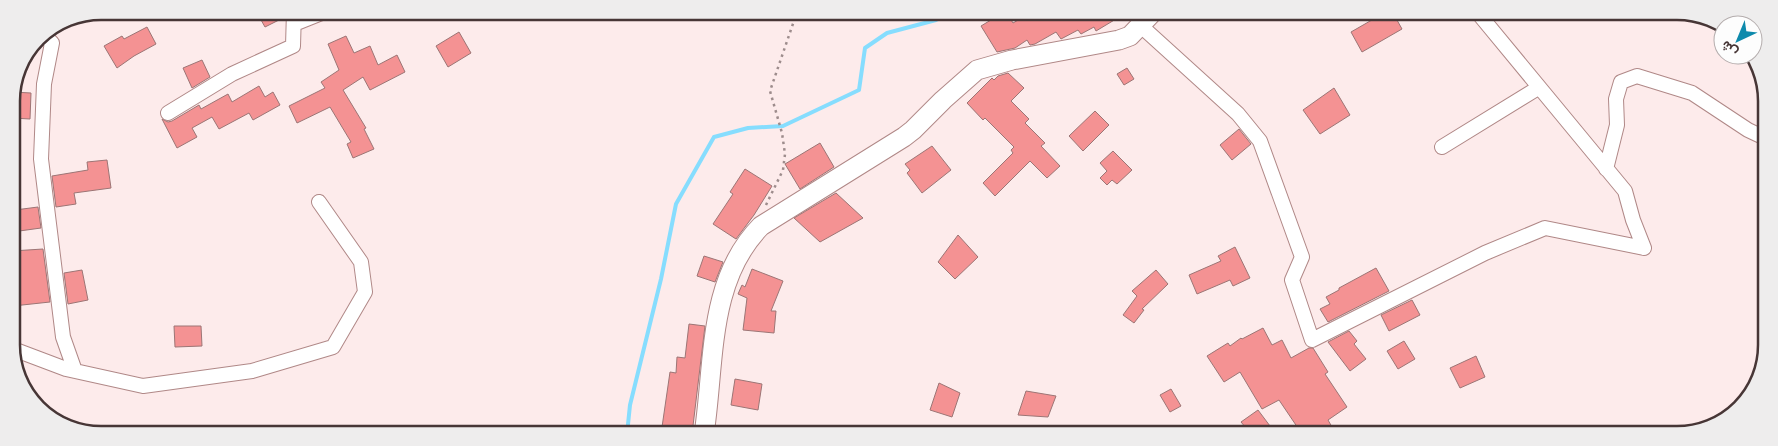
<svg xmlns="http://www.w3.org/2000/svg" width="1778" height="446" font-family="Mulish,Vazirmatn,sans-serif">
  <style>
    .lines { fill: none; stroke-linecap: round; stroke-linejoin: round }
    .stream { stroke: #86ddfe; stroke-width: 4 }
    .building { fill: #f49293; stroke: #9c7575 }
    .street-casing { stroke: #b08887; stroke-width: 16 }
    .secondary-casing { stroke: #b08887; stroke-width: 21 }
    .path { stroke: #9d8c8c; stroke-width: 2.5; stroke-dasharray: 2.5 4; stroke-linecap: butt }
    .street { stroke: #fff; stroke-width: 14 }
    .secondary { stroke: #fff; stroke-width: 19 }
    .rim { fill: none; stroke: #473636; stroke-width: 2.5 }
  </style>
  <rect width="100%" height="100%" fill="#fdebeb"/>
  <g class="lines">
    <path class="stream" d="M627,434L630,405L661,279L676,204L714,137L748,128L783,126L859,90L865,48L887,33L936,20L953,12"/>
  </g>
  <path class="building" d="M256,11H285V17L265,27Z
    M1004,12H1006L1013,23L1032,12H1112L1116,19L1096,31L1094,27L1081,34L1078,30L1061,39L1056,32L1035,44L1030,45L1027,40L1015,48L997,52L981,26Z
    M1384,13H1393L1402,29L1362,52L1351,32Z
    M147,27L156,44L134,56L117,68L104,46L122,36L124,39Z
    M459,32L471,53L448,67L436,46Z
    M346,36L354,53L370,46L378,65L397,55L405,72L370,90L363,77L343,90L366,128L364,129L374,149L353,158L347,144L351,142L330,107L297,123L289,106L325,88L321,82L339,70L328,44Z
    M202,60L210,77L192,88L183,68Z
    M1127,68L1134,79L1124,85L1117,74Z
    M1008,73L1024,88L1011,101L1029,119L1025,123L1045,143L1041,146L1060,166L1047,178L1030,161L995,196L983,183L1013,153L1011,150L1014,147L985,118L983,120L967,103L992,78L994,80L998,76Z
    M259,86L265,97L273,92L280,105L253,120L249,113L219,129L212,117L192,128L197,137L177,148L162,119L168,122L172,121L199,105L201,109L228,94L232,102Z
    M1334,88L1350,115L1320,134L1303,110Z
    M13,92L31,93L30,119L12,118L11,96Z
    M1095,111L1109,125L1083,151L1069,136Z
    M1239,129L1251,144L1232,160L1220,145Z
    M820,143L834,167L800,189L785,164Z
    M932,146L951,170L922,193L907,173L910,170L905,164Z
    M1113,151L1132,170L1117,184L1112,180L1107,185L1100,178L1107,171L1100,163Z
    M107,160L111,188L74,193L76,204L56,207L52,176L88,170L87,162Z
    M745,169L772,186L754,215L736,239L713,224L733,194L730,192Z
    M836,193L863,218L820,242L794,218Z
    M38,207L41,228L12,232V218L16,217L15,210Z
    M958,235L978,257L955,279L938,262Z
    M1235,247L1250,278L1233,286L1230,280L1197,294L1189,275L1221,261L1218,256Z
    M43,249L50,302L13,306L12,251Z
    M704,256L723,262L715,282L697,276Z
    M1376,268L1389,291L1328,322L1320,309L1330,304L1326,297L1339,290V288Z
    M752,269L783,281L771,311H776L774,333L743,330L747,298L738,294L742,285L745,287Z
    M82,270L88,300L68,304L64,273Z
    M1156,270L1168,284L1142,309L1144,310L1134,323L1123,315L1137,296L1132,291Z
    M1412,300L1420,315L1389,331L1381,315Z
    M689,324L705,326L692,434H661L670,372L676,373L677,357L685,358Z
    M174,326H201L202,346L175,347Z
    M1263,328L1272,345L1282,340L1291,358L1309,348H1313L1328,372L1325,374L1347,407L1328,420L1336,434H1302L1279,400L1262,409L1240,372L1224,382L1207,356L1228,343L1230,346L1241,338L1242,339Z
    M1349,331L1357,341L1354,344L1366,359L1350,371L1328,342Z
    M1404,341L1415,359L1398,369L1387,351Z
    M1476,356L1485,377L1460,388L1450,368Z
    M735,379L762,384L758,410L731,405Z
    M939,383L960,393L952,417L930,410Z
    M1171,389L1181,406L1170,412L1160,395Z
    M1026,391L1056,396L1048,417L1018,415Z
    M1258,410L1276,434H1251L1241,422Z"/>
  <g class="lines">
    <g class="street-casing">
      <path id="street" d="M1478,13L1625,191L1633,220L1644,248
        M294,24L324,12
        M1141,26L1238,114L1260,141L1302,257L1292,280L1312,340L1485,253L1545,228L1644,248
        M43,34L52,43L44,84L41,159L63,337L75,371
        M168,113L232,74L293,46L294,11
        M1442,147L1538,88
        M1606,169L1617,125L1616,99L1621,82L1637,76L1692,93L1748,130L1765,138
        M13,349L66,369L143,386L252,371L333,347L365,292L361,262L319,202"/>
    </g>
    <g class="secondary-casing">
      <path id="secondary" d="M704,434C715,363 707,281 761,226L904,137L913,130L943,100L977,70L1012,60L1119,40L1130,36L1153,12"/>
    </g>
    <path class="path" d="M766,205L783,170L785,154L782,133L770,91L797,12"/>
    <use href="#street" class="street"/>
    <use href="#secondary" class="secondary"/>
  </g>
  <path d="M0 0H1778V446H0ZM101 20H1677A81 81 0 0 1 1758 101V345A81 81 0 0 1 1677 426H101A81 81 0 0 1 20 345V101A81 81 0 0 1 101 20Z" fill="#eeeded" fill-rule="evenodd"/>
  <path class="rim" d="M101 20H1677A81 81 0 0 1 1758 101V345A81 81 0 0 1 1677 426H101A81 81 0 0 1 20 345V101A81 81 0 0 1 101 20Z"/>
  <g transform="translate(1738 40) rotate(224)"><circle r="24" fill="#fdfdfd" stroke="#b4adad"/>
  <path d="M0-4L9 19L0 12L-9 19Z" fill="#0e8aac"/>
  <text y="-8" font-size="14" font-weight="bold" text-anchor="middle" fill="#473636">ش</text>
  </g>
</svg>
